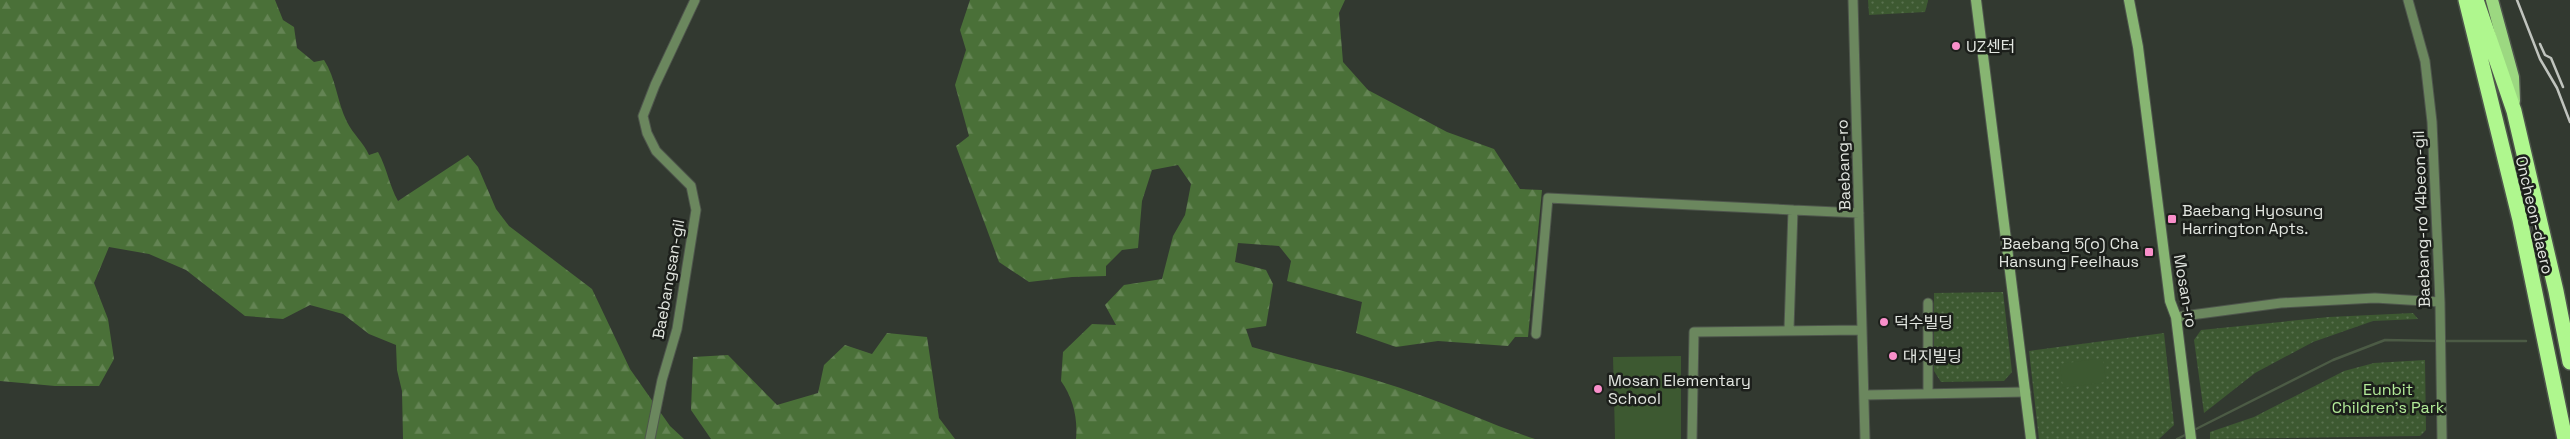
<svg xmlns="http://www.w3.org/2000/svg" width="2570" height="439" font-family="'Space Grotesk','Noto Sans KR',sans-serif">
  <style>
    .forest { fill: url(#forest-firs) }
    .park { fill: url(#park-dots) }
    .garden { fill: #3d5931 }
    .lines { fill: none; stroke-linecap: round; stroke-linejoin: round }
    .stream { stroke: #4c5b45; stroke-width: 2.5 }
    .street-casing { stroke: #4e554c; stroke-width: 11 }
    .secondary-casing { stroke: #4e554c; stroke-width: 12 }
    .primary-casing { stroke: #4e554c; stroke-width: 15 }
    .highway-casing { stroke: #4e554c; stroke-width: 18 }
    .street { stroke: #6b875e; stroke-width: 9 }
    .secondary { stroke: #87b572; stroke-width: 10 }
    .primary { stroke: #9cd881; stroke-width: 12 }
    .highway { stroke: #aff78e; stroke-width: 15 }
    .rail { stroke: #c0c4be; stroke-width: 2.5 }
    .poi-dot { fill: #f98fca; stroke: #1c1f1b; stroke-width: 2 }
    .labels { text-anchor: middle; stroke-width: 5; stroke-linejoin: round; paint-order: stroke }
    .poi-label { font-size: 16px; fill: #e2e6e0; stroke: #1c1f1b; text-anchor: start }
    .street-label { font-size: 16px; fill: #e2e6e0; stroke: #1c1f1b }
    .park-label { font-size: 16px; fill: #b3ec99; stroke: #1c1f1b }
  </style>
  <defs>
    <pattern id="forest-firs" width="22" height="20" patternUnits="userSpaceOnUse" patternTransform="scale(1.25)"><rect width="22" height="20" fill="#4a7038"/><path d="M5 1l3.5 6h-7zM16 11l3.5 6h-7z" fill="#648454"/></pattern>
    <pattern id="park-dots" width="8" height="8" patternUnits="userSpaceOnUse" patternTransform="scale(1.25)"><rect width="8" height="8" fill="#3d5931"/><path d="M2 2h.1M6 6h.1" fill="none" stroke="#59714f" stroke-width="1.8" stroke-linecap="round"/></pattern>
  </defs>
  <rect width="100%" height="100%" fill="#323930"/>
  <path class="forest" d="M0,0H275L283,20L294,27L297,48L314,62L324,60C336,78 337,102 347,122C353,134 363,142 369,155L378,152C387,168 389,185 398,201L468,155L478,167L496,209L509,226L592,289L630,369L670,426L684,439H403L402,391L397,370L396,345L369,334L343,314L310,305L283,319L245,316L186,270L149,254L109,247L94,283L108,319L114,359L99,386H55L0,381Z
    M970,0H1345L1339,13L1343,62L1368,90L1447,132L1494,149L1520,189L1542,190L1528,337H1515L1508,346L1438,341L1396,347L1356,333L1362,302L1287,281L1291,261L1279,246L1238,243L1235,262L1266,270L1273,284L1266,326L1246,329L1252,347C1307,363 1363,374 1417,394C1457,408 1495,426 1535,439H1076C1078,418 1073,398 1061,381L1063,352L1092,324L1116,325L1105,305L1124,285L1162,279L1173,236L1185,215L1191,184L1178,165L1152,170L1142,201L1138,248L1122,250L1106,266V276L1072,277L1029,282L999,262L956,146L969,136L955,85L966,50L960,30Z
    M887,333L927,337L939,418L955,439H711L691,410L693,357L728,355L777,405L818,393L824,365L845,345L872,354Z"/>
  <path class="park" d="M1868,0H1928V1L1925,12L1869,15Z
    M2003,292L2012,372L2004,381L1941,382L1934,371V293Z
    M2413,313L2418,319L2373,321L2313,342L2255,373L2204,413L2194,340L2201,330L2329,317Z
    M2164,333L2174,425L2159,439H2039L2029,351Z
    M2425,360L2426,430L2420,436L2210,439V432L2254,417L2344,371L2374,363Z"/>
  <path class="garden" d="M1681,356V439H1615L1613,357Z
    M2103,358L2106,382L2063,388L2060,364Z"/>
  <g class="lines">
    <path class="stream" d="M2444,341H2526
      M2194,430L2333,360L2385,340L2438,341
      M2177,439L2187,434"/>
    <g class="street-casing">
      <path id="street" d="M1853,0L1865,439
        M2408,0L2425,61L2432,122L2440,302L2442,439
        M1793,210L1859,213
        M1928,303V394
        M2176,317L2281,303L2375,298L2440,302
        M1536,334L1548,198L1793,210L1789,329
        M1864,395L2026,392
        M650,439L662,380L677,329L696,210L691,186L656,151L647,133L643,116L655,85L695,0
        M1692,439L1694,332L1862,330"/>
    </g>
    <g class="secondary-casing">
      <path id="secondary" d="M1976,0L2031,439
        M2129,0L2138,47L2170,301L2176,317L2191,439"/>
    </g>
    <g class="primary-casing">
      <path id="primary" d="M2492,0L2513,77L2514,101"/>
    </g>
    <g class="highway-casing">
      <path id="highway" d="M2466,0L2520,220L2565,439
        M2476,0L2514,111L2556,291L2570,362"/>
    </g>
    <use href="#street" class="street"/>
    <use href="#secondary" class="secondary"/>
    <use href="#primary" class="primary"/>
    <use href="#highway" class="highway"/>
    <path class="rail" d="M2517,0L2540,59L2557,88L2570,122
      M2540,44L2545,55L2551,58L2563,87"/>
  </g>
  <g class="poi-dot">
    <circle cx="1956" cy="46" r="5"/>
    <rect x="2167" y="214" width="10" height="10" rx="2.5"/>
    <rect x="2144" y="247" width="10" height="10" rx="2.5"/>
    <circle cx="1884" cy="322" r="5"/>
    <circle cx="1893" cy="356" r="5"/>
    <circle cx="1598" cy="389" r="5"/>
  </g>
  <g class="labels">
    <g class="poi-label">
      <text x="1966" y="52">UZ센터</text>
      <text x="2182" y="216">Baebang Hyosung<tspan x="2182" dy="18">Harrington Apts.</tspan></text>
      <text x="2139" y="249" text-anchor="end">Baebang 5(o) Cha<tspan x="2139" dy="18">Hansung Feelhaus</tspan></text>
      <text x="1894" y="328">덕수빌딩</text>
      <text x="1903" y="362">대지빌딩</text>
      <text x="1608" y="386">Mosan Elementary<tspan x="1608" dy="18">School</tspan></text>
    </g>
    <g class="street-label">
      <text transform="translate(1843 165) rotate(-92)" y="6">Baebang-ro</text>
      <text transform="translate(2535 215) rotate(77)" y="6">Oncheon-daero</text>
      <text transform="translate(2421 219) rotate(-92)" y="6">Baebang-ro 14beon-gil</text>
      <text transform="translate(668 279) rotate(-80)" y="6">Baebangsan-gil</text>
      <text transform="translate(2186 291) rotate(80)" y="6">Mosan-ro</text>
    </g>
    <g class="park-label">
      <text x="2388" y="395">Eunbit<tspan x="2388" dy="18">Children's Park</tspan></text>
    </g>
  </g>
</svg>
